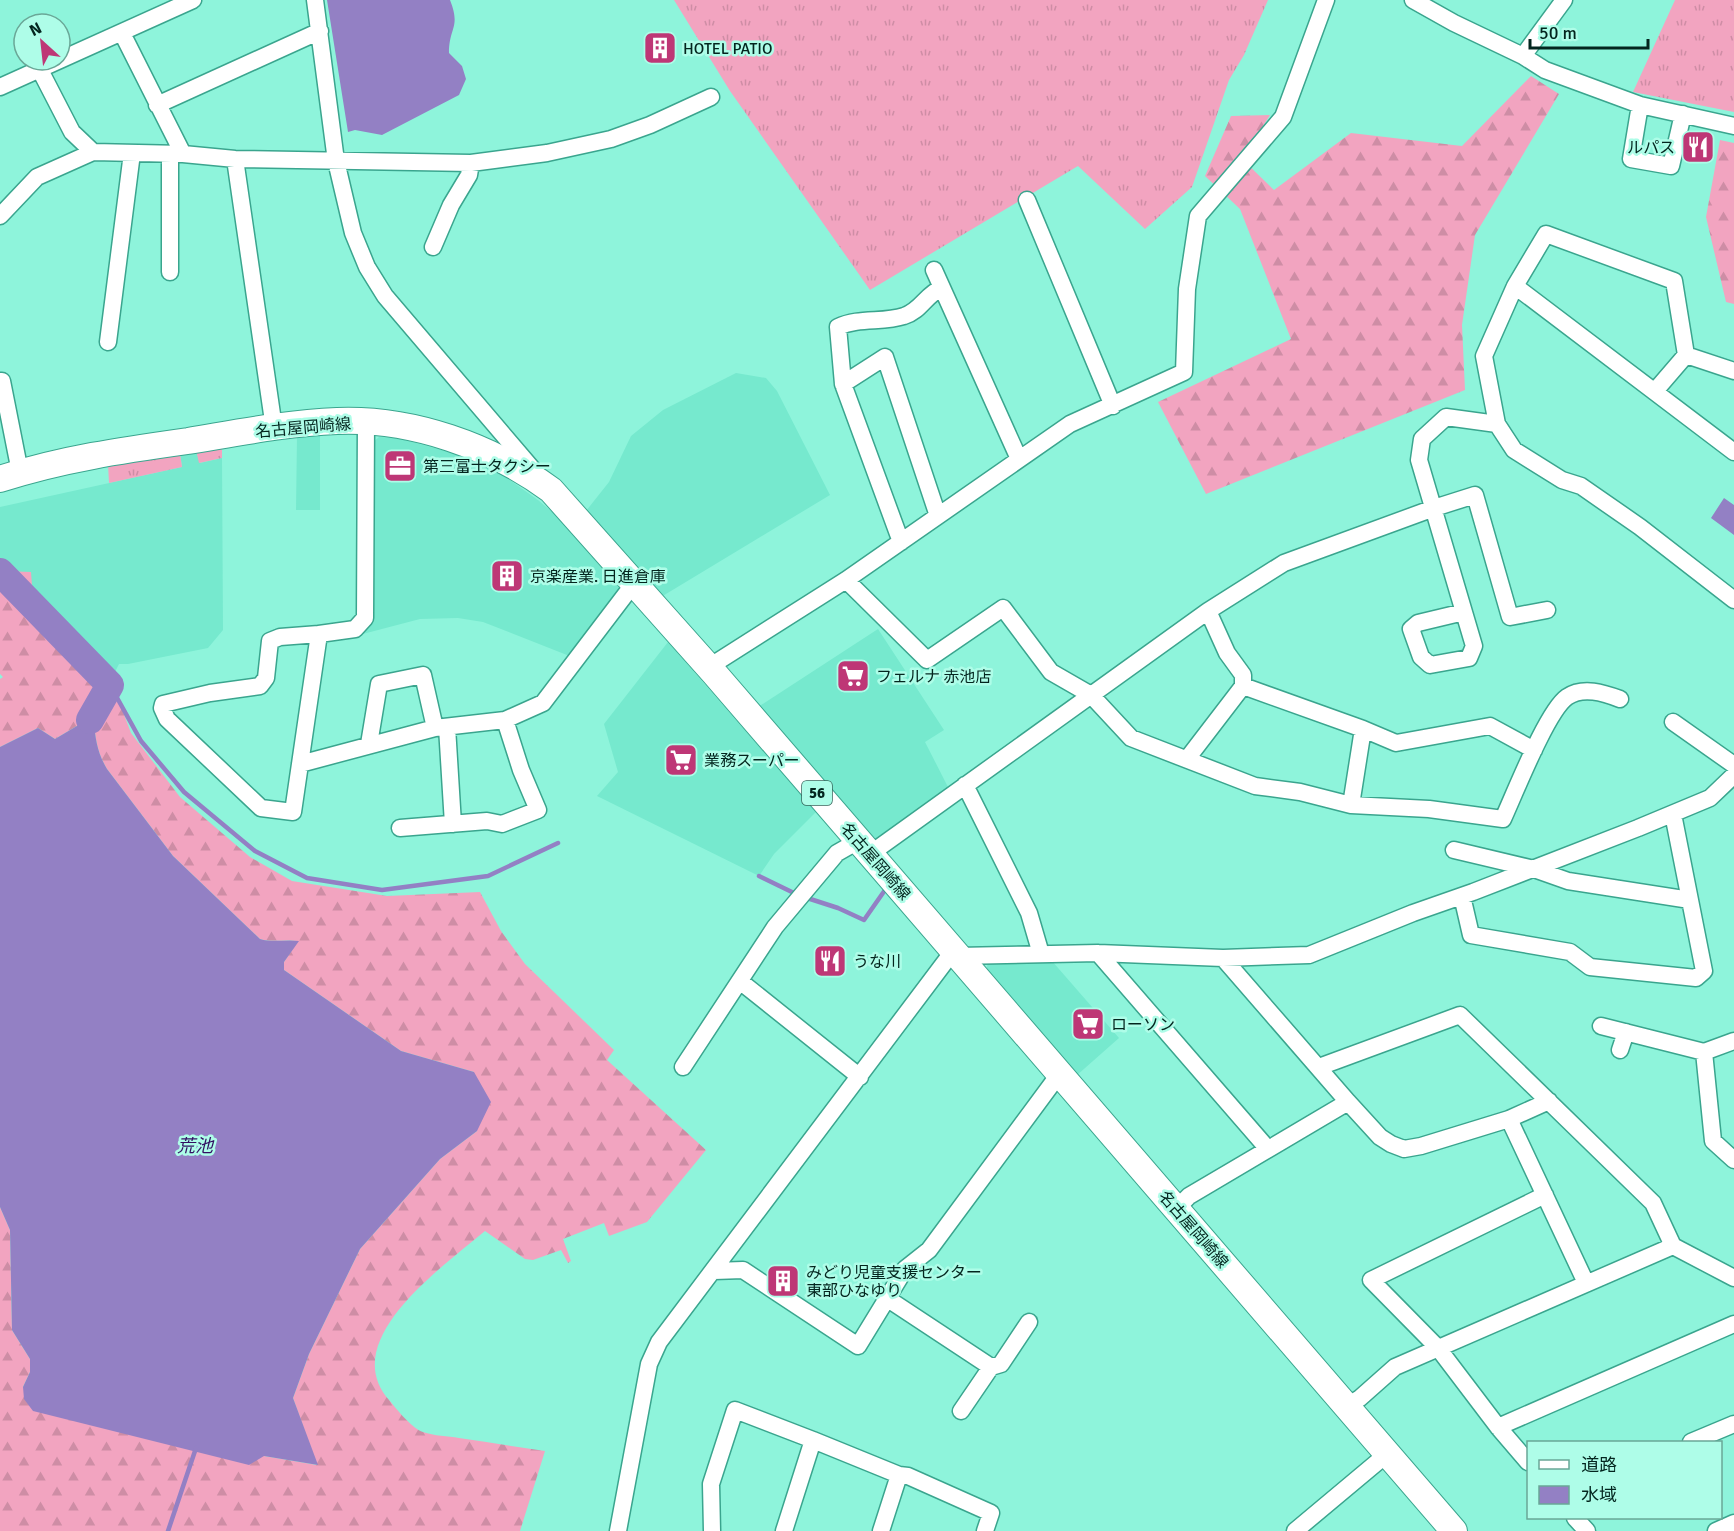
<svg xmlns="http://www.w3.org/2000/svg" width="1734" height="1531" font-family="Signika,'Noto Sans JP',sans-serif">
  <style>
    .built { fill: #76e9ce }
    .grass { fill: url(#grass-tufts) }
    .forest { fill: url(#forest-firs) }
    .water { fill: #9380c4 }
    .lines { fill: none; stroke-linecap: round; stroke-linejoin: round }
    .stream { stroke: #9380c4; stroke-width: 4.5 }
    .river { stroke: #9380c4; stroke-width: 28 }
    .street-casing { stroke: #3aa58e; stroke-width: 19 }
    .primary-casing { stroke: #3aa58e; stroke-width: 28 }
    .street { stroke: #fff; stroke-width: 16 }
    .primary { stroke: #fff; stroke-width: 26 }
    .labels { text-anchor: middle; stroke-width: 5; stroke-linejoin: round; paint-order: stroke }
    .shield { fill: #aefde8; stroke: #36665b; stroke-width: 1.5 }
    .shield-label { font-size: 15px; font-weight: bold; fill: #03251e }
    .poi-label { font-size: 16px; fill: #03251e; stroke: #aefde8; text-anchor: start }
    .street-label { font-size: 16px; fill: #03251e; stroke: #aefde8 }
    .water-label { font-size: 18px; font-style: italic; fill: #320e61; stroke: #aefde8 }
  </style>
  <defs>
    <pattern id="grass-tufts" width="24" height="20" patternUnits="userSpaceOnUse" patternTransform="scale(1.5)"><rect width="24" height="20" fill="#f2a4c0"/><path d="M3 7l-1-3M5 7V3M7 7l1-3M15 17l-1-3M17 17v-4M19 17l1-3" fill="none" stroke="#ce8da5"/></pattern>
    <pattern id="forest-firs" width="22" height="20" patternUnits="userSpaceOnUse" patternTransform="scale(1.5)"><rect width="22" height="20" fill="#f2a4c0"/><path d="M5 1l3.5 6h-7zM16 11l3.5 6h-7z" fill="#ce8da5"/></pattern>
  </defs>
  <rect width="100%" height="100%" fill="#8ef4db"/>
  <path class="built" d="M736,373L766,378L777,391L830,495L661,597L586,511L609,482L631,436L663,410Z
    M320,433V510H296L297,436Z
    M379,437L397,438L457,454L481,464L504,476L538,500L559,518L616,581L622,590L572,657L483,622L458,618L420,619L359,635L372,623V443Z
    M196,450L200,463L222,458L223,630L208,648L128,664H119L111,680L0,566V507L182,467L180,453Z
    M878,629L944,730L925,742L949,789L881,839H871L758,707Z
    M668,642L816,812L774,854L759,876L597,796L618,772L604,724Z
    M1052,961L1119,1038L1076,1076L986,972L988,962Z"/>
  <path class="grass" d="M674,0H1268L1244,55L1229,80L1192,187L1145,229L1078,166L870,290L730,91Z
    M1675,0H1734V112L1633,92Z
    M222,447V458L199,463L196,450Z
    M180,453L182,467L109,483L108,464Z"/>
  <path class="forest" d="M1531,76L1559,94L1475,235L1462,325L1465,390L1206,494L1158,402L1291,339L1240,209L1205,176L1231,116L1270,115L1242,159L1274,190L1351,133L1462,146Z
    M1720,140L1734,143V304L1726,302L1706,217Z
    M0,566L4,571L31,572L33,599L111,680L131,733L180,797L250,857L292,881L387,896L480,892L501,931L525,964L614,1050L607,1060L706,1150L647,1222L609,1236L604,1223L563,1239L571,1261L568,1263L561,1250L533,1260L525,1259L485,1231C444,1266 335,1341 390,1401C397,1410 413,1429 423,1432C434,1436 448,1436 459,1438C488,1442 516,1447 545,1451L520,1531H0V1207L10,1230L12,1330L30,1359V1372L23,1387L264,1456L317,1465L293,1398L309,1354L360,1249L440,1159L477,1131L474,1072L401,1051L284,970V962L298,941C284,939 273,943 260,939L173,856L107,769C98,754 95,739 94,721L87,720L55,739L38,728L0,747V679L3,677L0,674Z"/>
  <path class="water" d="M327,0H450C461,28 449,27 449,53L462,66L466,79L459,95L382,135L355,130L348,132Z
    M1724,498L1734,505V535L1711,518Z
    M87,720L94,721C95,739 98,754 107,769L173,856L260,939C273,943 285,939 299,941L284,962V970L401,1051L474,1072L491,1102L477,1131L440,1159L360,1249L309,1354L293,1398L318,1465L264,1456L249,1465L33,1411L24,1399L23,1387L30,1372V1359L12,1330L10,1230L0,1207V747L38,728L55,739Z"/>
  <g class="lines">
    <path class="stream" d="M110,685L141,741L184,792L255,851L307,878L382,890L488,876L558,843
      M759,876L796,894
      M804,897L838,908L864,920L885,890
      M168,1531L196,1448"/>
    <path class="river" d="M0,572L110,685L90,720"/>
    <g class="street-casing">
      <path id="street" d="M315,0L336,161L353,233L367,267L385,296L535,472
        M1413,0L1454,23L1523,56L1545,70L1640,105L1734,126
        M122,33L183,154
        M1523,56L1564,0
        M40,70L72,132L93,152L183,154L235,159L471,163L547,153L611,139L650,125L711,97
        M0,87L193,0
        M157,105L320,31
        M1640,105L1631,159L1671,166L1683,114
        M170,154V272
        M235,159L274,428
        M1027,200L1113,406
        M0,216L37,177L93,152
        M433,247L451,205L469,175L471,163
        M934,270L1019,459
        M1515,286L1734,452
        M108,342L132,153
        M0,381H2L20,472
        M843,384L838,327C859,317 883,323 904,316C921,311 926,294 942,288
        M1655,391L1686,355
        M1497,424L1484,356L1515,286L1546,234L1674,281L1686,355L1734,371
        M901,542L843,384L885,357L938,516
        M846,580L927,660L1003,608L1051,672L1091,695L1131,738L1255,786L1300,792L1351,805L1363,729L1243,686V675L1227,653L1208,611
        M1464,612L1418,623L1411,629L1421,657L1430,665L1469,658L1474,646L1419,460L1422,439L1446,417L1497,424L1514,450L1562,480L1581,486L1640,527L1734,600
        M319,634L280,637L270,641L266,678L260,686L210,693L163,704L162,708L167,719L261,808L293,812L319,634L355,629L365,618L366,422
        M709,667L846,580L1070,424L1184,372L1187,289L1198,216L1283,117L1326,0
        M1673,722L1734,765
        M447,727L453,824
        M1363,729L1396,743L1490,726L1534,750
        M369,744L379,684L423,675L435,728
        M1187,759L1243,686
        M300,764L435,728L505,720L543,703L635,582
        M965,785L1029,913L1041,954
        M1351,805L1429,809L1503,819C1515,793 1547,711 1567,697C1583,686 1604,693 1620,699
        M400,828L487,821L502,824L538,810L521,770L505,720
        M1454,850L1534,869L1568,881L1690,900
        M870,854L1208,611L1284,563L1434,508L1475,495L1510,617L1547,610
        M1462,896L1471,935L1570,952L1590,967L1696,978L1704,971L1673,814
        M1098,953L1268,1149
        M958,956L1098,953L1223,958L1309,955L1413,913L1473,892L1638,828L1710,798L1734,775
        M1223,958L1348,1102L1380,1137L1391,1144L1404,1149L1421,1146L1509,1119L1549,1101
        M741,982L860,1077
        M1601,1026L1704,1052L1734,1041
        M1620,1050L1626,1032
        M1704,1052L1713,1141L1734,1160
        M683,1067L775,927L837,853L858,841
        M1319,1067L1460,1015L1653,1203L1673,1246L1734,1278
        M1509,1119L1586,1283
        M1177,1208L1189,1196L1348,1102
        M714,1271L743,1270L858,1346L905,1269L929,1250L1060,1073
        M888,1299L991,1367L1001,1364L1029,1322
        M1346,1407L1360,1398L1395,1367L1673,1246
        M961,1411L991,1367
        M1498,1427L1734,1324
        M1691,1442L1734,1424
        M1528,1462L1498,1427L1438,1348L1371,1280L1545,1195
        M899,1475L908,1476L991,1513L985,1531
        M1575,1518L1587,1531
        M618,1531L649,1364L659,1342L954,950
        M712,1531L711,1484L735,1410L813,1440
        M784,1531L813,1440L899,1475L881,1531
        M1295,1531L1387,1454
        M1716,1531L1734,1523"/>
    </g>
    <g class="primary-casing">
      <path id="primary" d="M0,479C61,459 124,450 188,441C237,433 287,423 337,421C412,418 491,446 551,490L714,673L1454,1531"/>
    </g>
    <use href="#street" class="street"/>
    <use href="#primary" class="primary"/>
  </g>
  <defs>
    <g id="building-square" transform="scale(1.725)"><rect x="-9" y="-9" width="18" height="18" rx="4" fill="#be3776" stroke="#aefde8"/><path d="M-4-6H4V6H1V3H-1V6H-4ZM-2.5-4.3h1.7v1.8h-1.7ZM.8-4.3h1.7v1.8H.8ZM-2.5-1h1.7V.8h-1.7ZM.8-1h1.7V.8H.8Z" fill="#fff"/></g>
    <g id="restaurant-square" transform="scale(1.725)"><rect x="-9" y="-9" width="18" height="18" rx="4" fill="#be3776" stroke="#aefde8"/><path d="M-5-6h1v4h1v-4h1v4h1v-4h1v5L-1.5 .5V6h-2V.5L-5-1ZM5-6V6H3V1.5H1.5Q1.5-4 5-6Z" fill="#fff"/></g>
    <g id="office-square" transform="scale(1.725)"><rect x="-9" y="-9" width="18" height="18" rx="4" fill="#be3776" stroke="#aefde8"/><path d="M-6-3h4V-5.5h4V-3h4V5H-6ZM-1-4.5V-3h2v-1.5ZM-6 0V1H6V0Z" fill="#fff"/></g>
    <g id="supermarket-square" transform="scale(1.725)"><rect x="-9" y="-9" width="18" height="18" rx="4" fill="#be3776" stroke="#aefde8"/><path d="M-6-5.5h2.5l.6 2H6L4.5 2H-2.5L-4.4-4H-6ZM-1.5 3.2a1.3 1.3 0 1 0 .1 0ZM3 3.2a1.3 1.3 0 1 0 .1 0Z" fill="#fff"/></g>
  </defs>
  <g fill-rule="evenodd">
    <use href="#building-square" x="660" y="48"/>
    <use href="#restaurant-square" x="1698" y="147"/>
    <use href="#office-square" x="400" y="466"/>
    <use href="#building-square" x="507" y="576"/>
    <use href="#supermarket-square" x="853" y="676"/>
    <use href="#supermarket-square" x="681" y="760"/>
    <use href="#restaurant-square" x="830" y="961"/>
    <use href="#supermarket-square" x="1088" y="1024"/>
    <use href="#building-square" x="783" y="1281"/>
  </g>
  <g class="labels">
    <rect class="shield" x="802" y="781" width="30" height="24" rx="4.5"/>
    <g class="shield-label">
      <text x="817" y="798">56</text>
    </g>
    <g class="poi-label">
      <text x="683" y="54">HOTEL PATIO</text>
      <text x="1675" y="153" text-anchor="end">ルパス</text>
      <text x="423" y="472">第三富士タクシー</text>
      <text x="530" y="582">京楽産業. 日進倉庫</text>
      <text x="876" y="682">フェルナ 赤池店</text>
      <text x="704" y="766">業務スーパー</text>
      <text x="853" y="967">うな川</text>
      <text x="1111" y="1030">ローソン</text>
      <text x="806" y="1278">みどり児童支援センター<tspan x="806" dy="18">東部ひなゆり</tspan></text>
    </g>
    <g class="street-label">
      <text transform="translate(303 427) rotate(-5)" y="6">名古屋岡崎線</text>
      <text transform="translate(876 861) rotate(49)" y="6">名古屋岡崎線</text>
      <text transform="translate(1194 1229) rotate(49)" y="6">名古屋岡崎線</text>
    </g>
    <g class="water-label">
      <text x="195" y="1152">荒池</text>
    </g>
  </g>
  <rect x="1527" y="1441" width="195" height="78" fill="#aefde8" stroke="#6aa797" stroke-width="1.5"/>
  <rect x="1539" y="1460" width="30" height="9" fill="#ffffff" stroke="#6aa797" stroke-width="1.5"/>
  <text x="1581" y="1471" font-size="18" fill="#03251e">道路</text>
  <rect x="1539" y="1486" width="30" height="18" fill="#9380c4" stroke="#6aa797" stroke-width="1.5"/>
  <text x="1581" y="1501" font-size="18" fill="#03251e">水域</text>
  <g transform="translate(42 42) rotate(333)"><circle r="28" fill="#aefde8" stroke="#6aa797" stroke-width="1.5"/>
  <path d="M0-4.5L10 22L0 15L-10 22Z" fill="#be3776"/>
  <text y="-9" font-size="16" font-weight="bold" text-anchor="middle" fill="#03251e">N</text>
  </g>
  <path d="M1530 39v9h118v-9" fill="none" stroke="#03251e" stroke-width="3"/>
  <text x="1539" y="39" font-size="18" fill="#03251e" stroke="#aefde8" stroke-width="4.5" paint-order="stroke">50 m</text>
</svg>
